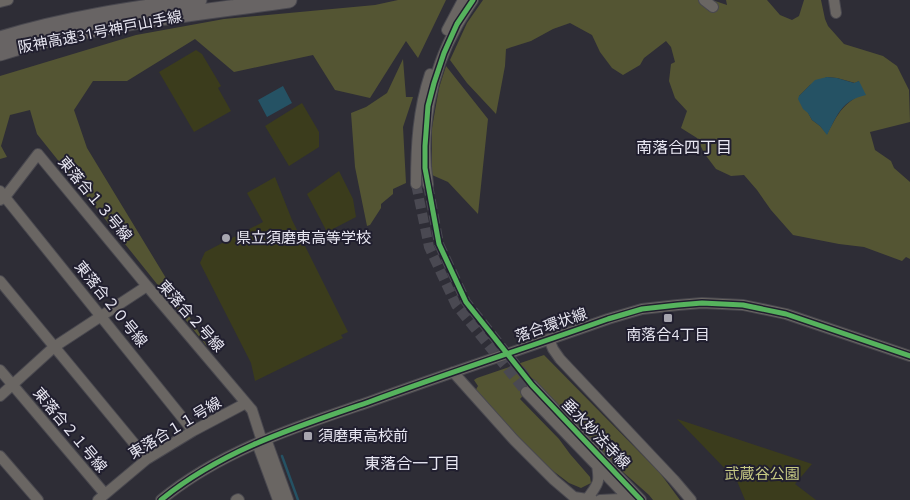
<svg xmlns="http://www.w3.org/2000/svg" width="910" height="500" font-family="Ubuntu,'Noto Sans JP',sans-serif">
  <style>
    .green { fill: #3b3c1c }
    .forest { fill: #545533; fill-rule: evenodd }
    .water { fill: #255264 }
    .lines { fill: none; stroke-linecap: round; stroke-linejoin: round }
    .stream { stroke: #255264; stroke-width: 2.5 }
    .minor-tunnel { stroke: #4a4952; stroke-width: 10; stroke-dasharray: 10 5; stroke-linecap: butt }
    .minor-casing { stroke: #49484f; stroke-width: 12 }
    .highway-casing { stroke: #49484f; stroke-width: 17 }
    .minor { stroke: #6a6663; stroke-width: 10 }
    .highway { stroke: #686464; stroke-width: 15 }
    .cycleway-casing { stroke: #211f2f; stroke-width: 8 }
    .cycleway { stroke: #56b35d; stroke-width: 5 }
    .poi-dot { fill: #a7a6b0; stroke: #211f2f; stroke-width: 2 }
    .labels { text-anchor: middle; stroke-width: 4; stroke-linejoin: round; paint-order: stroke }
    .street-label { font-size: 15px; fill: #e8e7f2; stroke: #211f2f }
    .poi-label { font-size: 15px; fill: #e8e7f2; stroke: #211f2f; text-anchor: start }
    .park-label { font-size: 15px; fill: #c7ca84; stroke: #211f2f }
    .neighbourhood-label { font-size: 16px; fill: #e8e7f2; stroke: #211f2f }
  </style>
  <rect width="100%" height="100%" fill="#2e2d36"/>
  <path class="green" d="M196,50L202,54L221,86L218,88L231,111L194,132L159,72Z
    M302,103L319,132V147L289,166L265,126Z
    M339,171L353,199L356,217L327,232L307,194Z
    M275,177L292,220L348,332L341,335L343,338L255,381L251,363L200,263L205,252L263,222L247,193Z
    M677,419L812,464L795,484L816,500H745L737,481Z"/>
  <path class="forest" d="M398,0H446L418,58L406,41L370,98L335,90L313,55L234,72L195,39L127,81H93L74,110L87,148L209,349L37,134L30,110L10,115L1,146L7,157L0,159V76L136,35L224,19L375,5Z
    M483,0H712L727,5L726,0H767L780,15L792,20L799,16L804,0H821L825,19L828,26L844,44L883,56L897,66L909,90L910,122L870,132L875,150L891,161L894,168L910,182V259L906,257L902,261L864,247L839,244L793,235L771,210L757,190L744,175L731,176L716,169L704,153L697,138L681,128L687,111L675,98L669,81L671,64L675,62L671,47L666,41L644,58L640,65L623,75L612,68L600,52L592,35L570,23L553,29L531,41L506,49L505,66L496,114L467,83L450,60L467,23ZM827,77L837,78L855,83L859,81L855,98C839,109 836,118 827,134L820,126L812,120L799,96L810,85Z
    M403,59L406,97H413L403,127L406,183L393,189V194L381,204V208L370,225L367,226L355,167L351,113L366,107L387,93Z
    M446,66L488,119L478,214L448,182L432,175V128L439,88Z
    M544,355L660,473L680,500H653L649,495L605,456L535,383L520,399L559,439L570,454L590,477L591,483L581,488L569,483L544,464L475,391L478,386L474,380L477,378Z"/>
  <path class="water" d="M827,77L837,78L854,83L859,81L866,95C841,101 838,114 827,135L820,126L812,120L808,113L803,109L798,99L799,96L815,80Z
    M283,86L292,103L267,117L258,100Z"/>
  <g class="lines">
    <path class="stream" d="M282,456L298,500"/>
    <path class="minor-tunnel" d="M416,184L429,247L456,305L526,392
      M428,185L439,244L466,302L532,385"/>
    <g class="minor-casing">
      <path id="minor" d="M704,0L713,7
        M834,0L836,13
        M0,2L8,0
        M447,30L463,0
        M416,184C416,146 418,110 430,74
        M428,185C420,131 430,74 457,26C462,17 468,8 473,0
        M0,191L193,431
        M0,200L5,197L38,154L147,286
        M0,281L147,459
        M549,339L553,349L560,359L674,480L691,500
        M0,370L105,494
        M453,372L514,440L554,480L574,497L593,500
        M532,385L641,500
        M526,392L630,500
        M0,396L54,347L147,286L252,410L262,441
        M266,439L288,500
        M257,443L278,500
        M0,456L38,500
        M588,498C598,483 600,484 597,465
        M98,500L147,459L193,431L246,403
        M161,500C222,450 296,427 369,402C448,373 529,347 608,319L642,309L678,305L702,303L743,305L786,314L910,356
        M236,500L238,499L239,500
        M600,500L620,499L621,500"/>
    </g>
    <g class="highway-casing">
      <path id="highway" d="M0,39C65,19 132,9 199,0
        M0,53C93,23 192,14 289,0"/>
    </g>
    <use href="#minor" class="minor"/>
    <use href="#highway" class="highway"/>
    <g class="cycleway-casing">
      <path id="cycleway" d="M473,0L457,24L444,53L434,83L428,106L425,146V168L439,244L466,302L532,385L641,500
        M161,500C222,450 296,427 369,402C448,373 529,347 608,319L642,309L678,305L702,303L743,305L786,314L910,356"/>
    </g>
    <use href="#cycleway" class="cycleway"/>
  </g>
  <g class="poi-dot">
    <circle cx="226" cy="238" r="5"/>
    <rect x="663" y="313" width="10" height="10" rx="2.5"/>
    <rect x="303" y="431" width="10" height="10" rx="2.5"/>
  </g>
  <g class="labels">
    <g class="street-label">
      <text transform="translate(100 32) rotate(-11)" y="5">阪神高速31号神戸山手線</text>
      <text transform="translate(95 199) rotate(50)" y="5">東落合１３号線</text>
      <text transform="translate(111 304) rotate(51)" y="5">東落合２０号線</text>
      <text transform="translate(191 316) rotate(48)" y="5">東落合２号線</text>
      <text transform="translate(551 325) rotate(-19)" y="5">落合環状線</text>
      <text transform="translate(175 428) rotate(-31)" y="5">東落合１１号線</text>
      <text transform="translate(70 430) rotate(50)" y="5">東落合２１号線</text>
      <text transform="translate(596 434) rotate(46)" y="5">垂水妙法寺線</text>
    </g>
    <g class="poi-label">
      <text x="236" y="243">県立須磨東高等学校</text>
      <text x="668" y="340" text-anchor="middle">南落合4丁目</text>
      <text x="318" y="441">須磨東高校前</text>
    </g>
    <g class="park-label">
      <text x="762" y="479">武蔵谷公園</text>
    </g>
    <g class="neighbourhood-label">
      <text x="684" y="153">南落合四丁目</text>
      <text x="412" y="469">東落合一丁目</text>
    </g>
  </g>
</svg>
